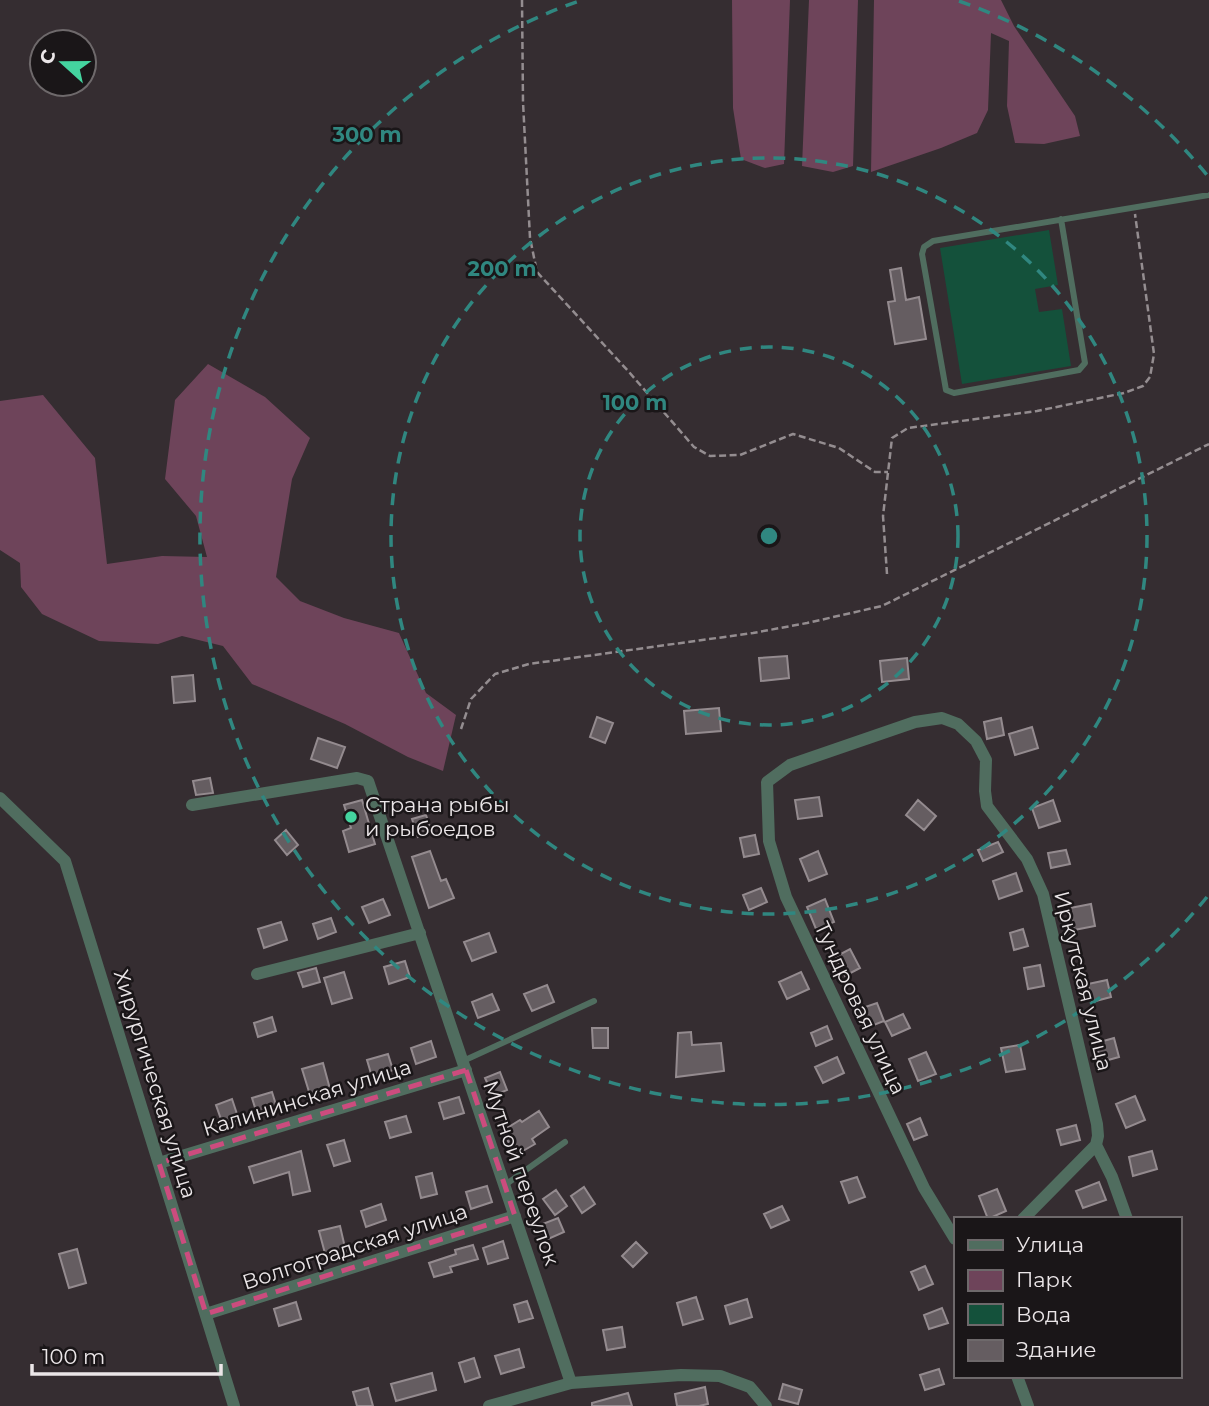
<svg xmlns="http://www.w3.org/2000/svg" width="1209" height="1406" font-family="Montserrat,sans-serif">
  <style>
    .green { fill: #6e445a }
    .water { fill: #14513b }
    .building { fill: #655d61; stroke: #948b8f; stroke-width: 2 }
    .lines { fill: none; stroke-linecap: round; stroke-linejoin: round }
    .path { stroke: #948d90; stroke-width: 2.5; stroke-dasharray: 7 3.5; stroke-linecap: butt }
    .service { stroke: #506d5f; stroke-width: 6 }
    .minor { stroke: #506d5f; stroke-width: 12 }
    .marked { fill: none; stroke: #cc4c7e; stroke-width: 5; stroke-dasharray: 14 9; stroke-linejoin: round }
    .ring { fill: none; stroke: #308780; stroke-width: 3.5; stroke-dasharray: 12 9 }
    .poi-dot { fill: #44d49f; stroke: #1a1618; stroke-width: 2.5 }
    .labels { text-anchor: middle; stroke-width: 5; stroke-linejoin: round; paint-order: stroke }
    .poi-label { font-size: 21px; fill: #ebe6e8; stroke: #1a1618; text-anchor: start }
    .street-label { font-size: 21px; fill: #ebe6e8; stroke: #1a1618 }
    .centre { fill: #308780; stroke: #1a1618; stroke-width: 3.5 }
    .ring-label { font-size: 21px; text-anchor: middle; font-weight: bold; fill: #308780; stroke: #1a1618; stroke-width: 5; stroke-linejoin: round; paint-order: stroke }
  </style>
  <rect width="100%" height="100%" fill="#352d31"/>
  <path class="green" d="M732,0H790L784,164L765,168L741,159L733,108Z
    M809,0H858L853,166L833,172L802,166Z
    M874,0H1001L1014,26L1075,116L1080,136L1044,144L1015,143L1007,106L1009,41L991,33L988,110L977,133L941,148L871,172Z
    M208,364L265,397L310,438L292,479L276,577L300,601L344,618L399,633L426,693L456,715L443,771L408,757L345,724L252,684L223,646L182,636L158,644L99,641L42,614L21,587L20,563L0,550V401L43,395L95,458L107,564L162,556L207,557L196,516L165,479L175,400Z"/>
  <path class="water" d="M1049,230L1058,285L1035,289L1039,312L1062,309L1071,366L962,384L940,248Z"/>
  <path class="building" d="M901,268L906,300L919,297L926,339L895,344L888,302L895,301L890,270Z
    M787,656L789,678L761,681L759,658Z
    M907,658L909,679L882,682L880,661Z
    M193,675L195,701L174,703L172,677Z
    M719,708L721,731L686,734L684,711Z
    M597,717L613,723L605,743L590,737Z
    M1001,718L1004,735L987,739L984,722Z
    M1032,727L1038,748L1015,755L1009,734Z
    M318,738L345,747L337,768L311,759Z
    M210,778L213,793L196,795L193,781Z
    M819,797L822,816L798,819L795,800Z
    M362,800L375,844L349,852L343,831L351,828L344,805Z
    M918,800L936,816L924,830L906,815Z
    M1053,800L1060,821L1039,828L1032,808Z
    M426,815L432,833L418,837L412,819Z
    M286,830L298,845L287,855L275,840Z
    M755,835L759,854L744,857L740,838Z
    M998,842L1003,852L983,861L978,850Z
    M1066,850L1070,864L1051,868L1048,853Z
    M430,851L441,881L446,879L454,898L429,908L412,857Z
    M818,851L827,874L809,881L800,859Z
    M1016,873L1022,891L999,899L993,881Z
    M761,888L767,902L749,910L743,895Z
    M383,899L390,915L369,923L362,907Z
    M825,899L834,922L816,929L807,907Z
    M1091,904L1095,926L1074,930L1070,908Z
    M331,918L336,932L318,939L313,924Z
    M281,922L287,940L264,948L258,929Z
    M1023,929L1028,946L1014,950L1010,933Z
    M489,933L496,952L472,961L464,942Z
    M850,949L860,968L845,976L835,957Z
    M405,961L410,977L389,984L384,967Z
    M1040,965L1044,986L1028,989L1024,968Z
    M316,968L320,982L303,987L298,973Z
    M344,972L352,998L332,1004L324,978Z
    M801,972L809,989L787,999L779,982Z
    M1107,980L1111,997L1092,1002L1088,984Z
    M547,985L554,1002L532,1011L524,994Z
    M492,994L499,1010L478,1018L472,1002Z
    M877,1003L884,1021L871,1026V1024L869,1025L862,1008Z
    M903,1014L910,1028L892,1036L885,1022Z
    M272,1017L276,1031L258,1037L254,1023Z
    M827,1026L832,1039L816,1046L811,1033Z
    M592,1028H608V1048H593Z
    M691,1032L692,1045L721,1043L724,1071L676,1077L678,1033Z
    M1114,1038L1119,1057L1101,1062L1096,1043Z
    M431,1041L436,1057L416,1064L411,1048Z
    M1020,1045L1025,1069L1006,1072L1001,1048Z
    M926,1052L936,1074L918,1081L909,1059Z
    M388,1054L393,1070L372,1077L367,1060Z
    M837,1057L844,1073L823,1083L815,1067Z
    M323,1063L330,1089L310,1095L302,1069Z
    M500,1072L507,1090L493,1096L485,1078Z
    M272,1092L277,1108L257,1114L252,1098Z
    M1135,1096L1145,1120L1126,1128L1116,1104Z
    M459,1097L464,1113L444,1119L439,1103Z
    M232,1099L239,1120L223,1125L216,1105Z
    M539,1111L549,1127L532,1139L535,1144L516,1155L502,1131L520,1120L522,1122Z
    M406,1116L411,1132L390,1138L385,1122Z
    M920,1118L927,1135L914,1140L907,1124Z
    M1076,1125L1080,1140L1061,1145L1057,1130Z
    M344,1140L350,1161L334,1166L327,1145Z
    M301,1151L310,1191L293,1195L289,1172L254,1183L249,1167Z
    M1152,1151L1157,1169L1133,1176L1129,1157Z
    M432,1173L437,1194L421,1198L416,1177Z
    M857,1177L865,1197L849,1203L841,1182Z
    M1099,1182L1106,1200L1083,1208L1076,1191Z
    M487,1186L492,1202L471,1209L466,1192Z
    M584,1187L595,1204L582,1213L571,1196Z
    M997,1189L1006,1211L988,1219L979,1196Z
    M556,1190L567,1206L555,1215L543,1199Z
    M381,1204L386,1220L366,1227L361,1211Z
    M782,1206L789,1220L771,1228L764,1214Z
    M558,1218L564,1232L546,1240L540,1225Z
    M340,1226L346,1252L326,1257L319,1231Z
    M503,1241L508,1258L488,1264L483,1248Z
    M636,1242L647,1253L633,1267L622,1256Z
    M473,1245L478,1259L450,1267L452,1272L434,1277L429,1263L456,1254L455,1250Z
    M77,1249L86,1283L69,1288L59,1254Z
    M925,1266L933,1284L919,1290L911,1272Z
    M696,1297L703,1319L683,1325L677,1303Z
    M747,1299L752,1317L730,1324L725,1306Z
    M527,1301L533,1318L519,1322L514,1305Z
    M296,1302L301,1319L279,1326L274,1309Z
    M942,1308L948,1323L929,1329L924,1315Z
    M622,1327L625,1347L607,1350L603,1330Z
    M519,1349L524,1367L501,1374L495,1356Z
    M474,1358L480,1377L465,1382L459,1363Z
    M939,1369L944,1384L925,1390L920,1375Z
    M432,1373L436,1390L396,1401L391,1384Z
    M783,1384L802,1390L798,1404L779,1399Z
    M705,1387L708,1404L699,1406H677L675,1394Z
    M368,1388L373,1406H357L353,1392Z
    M628,1393L632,1406H592V1403Z"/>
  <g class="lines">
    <path class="path" d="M522,0L523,102L530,238L537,272L629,372L694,447L710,456L740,455L793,434L839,448L875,472H888
      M887,574L883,516L892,438L908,428L1037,411L1124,393L1143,386L1150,377L1154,354L1135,214
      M461,729L471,699L495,674L529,664L753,633L807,623L882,606L1209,444"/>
    <path class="service" d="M1061,219L1085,363L1079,370L954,393L946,390L922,254L924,247L933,241C1025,225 1117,210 1209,195
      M463,1061L594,1001
      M505,1185L565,1142"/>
    <path class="minor" d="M0,798L65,861L234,1406
      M192,805L357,778L368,781L571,1383
      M257,974L420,933
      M159,1163L466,1070
      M1023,1219L1096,1145
      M955,1239L924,1188L786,897L769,841L767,782L790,765L915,722L942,718L958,724L976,741L986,760L985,791L987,806L1027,859L1043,894L1097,1124L1098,1136L1096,1145L1112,1177L1127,1219
      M206,1314L515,1216
      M1017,1376L1028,1406
      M489,1406L571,1383L681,1375L720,1376L750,1387L766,1406"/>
  </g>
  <path class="marked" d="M466,1070L515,1216L206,1314L159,1163Z"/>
  <g class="ring">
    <circle cx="769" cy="536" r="189"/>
    <circle cx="769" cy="536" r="378"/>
    <path d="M1207 897A568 568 0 1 1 579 1M959 1A568 568 0 0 1 1207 175"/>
  </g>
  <circle class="poi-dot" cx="351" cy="817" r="7"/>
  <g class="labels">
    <g class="poi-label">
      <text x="365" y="812">Страна рыбы<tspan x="365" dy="24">и рыбоедов</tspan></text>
    </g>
    <g class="street-label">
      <text transform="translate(1083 981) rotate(76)" y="7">Иркутская улица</text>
      <text transform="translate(860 1008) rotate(65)" y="7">Тундровая улица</text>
      <text transform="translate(155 1084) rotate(73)" y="7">Хирургическая улица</text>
      <text transform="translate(307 1098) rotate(-17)" y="7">Калининская улица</text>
      <text transform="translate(521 1173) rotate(71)" y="7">Мутной переулок</text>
      <text transform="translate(355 1247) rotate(-18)" y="7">Волгоградская улица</text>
    </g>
  </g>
  <circle cx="769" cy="536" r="10" class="centre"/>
  <g class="ring-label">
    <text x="367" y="142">300 m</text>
    <text x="502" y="276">200 m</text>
    <text x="635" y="410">100 m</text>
  </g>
  <rect x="954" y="1217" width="228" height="161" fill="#1a1618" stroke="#6e696b" stroke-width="2"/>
  <rect x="968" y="1240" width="35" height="10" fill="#506d5f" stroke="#6e696b" stroke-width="2"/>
  <text x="1016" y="1252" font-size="21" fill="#ebe6e8">Улица</text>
  <rect x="968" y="1270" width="35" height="21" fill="#6e445a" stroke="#6e696b" stroke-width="2"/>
  <text x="1016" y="1287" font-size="21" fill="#ebe6e8">Парк</text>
  <rect x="968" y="1304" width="35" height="21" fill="#14513b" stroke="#6e696b" stroke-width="2"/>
  <text x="1016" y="1322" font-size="21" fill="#ebe6e8">Вода</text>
  <rect x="968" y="1340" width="35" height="21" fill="#655d61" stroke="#6e696b" stroke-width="2"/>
  <text x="1016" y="1357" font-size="21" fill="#ebe6e8">Здание</text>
  <g transform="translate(63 63) rotate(291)"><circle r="33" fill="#1a1618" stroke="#6e696b" stroke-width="2"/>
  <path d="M0-5L12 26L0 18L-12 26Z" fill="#44d49f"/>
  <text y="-10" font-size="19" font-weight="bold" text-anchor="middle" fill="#ebe6e8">С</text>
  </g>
  <path d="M32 1364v10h189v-10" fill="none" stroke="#ebe6e8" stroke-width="3.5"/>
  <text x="42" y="1364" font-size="21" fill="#ebe6e8" stroke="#1a1618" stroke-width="5" paint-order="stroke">100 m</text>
</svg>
